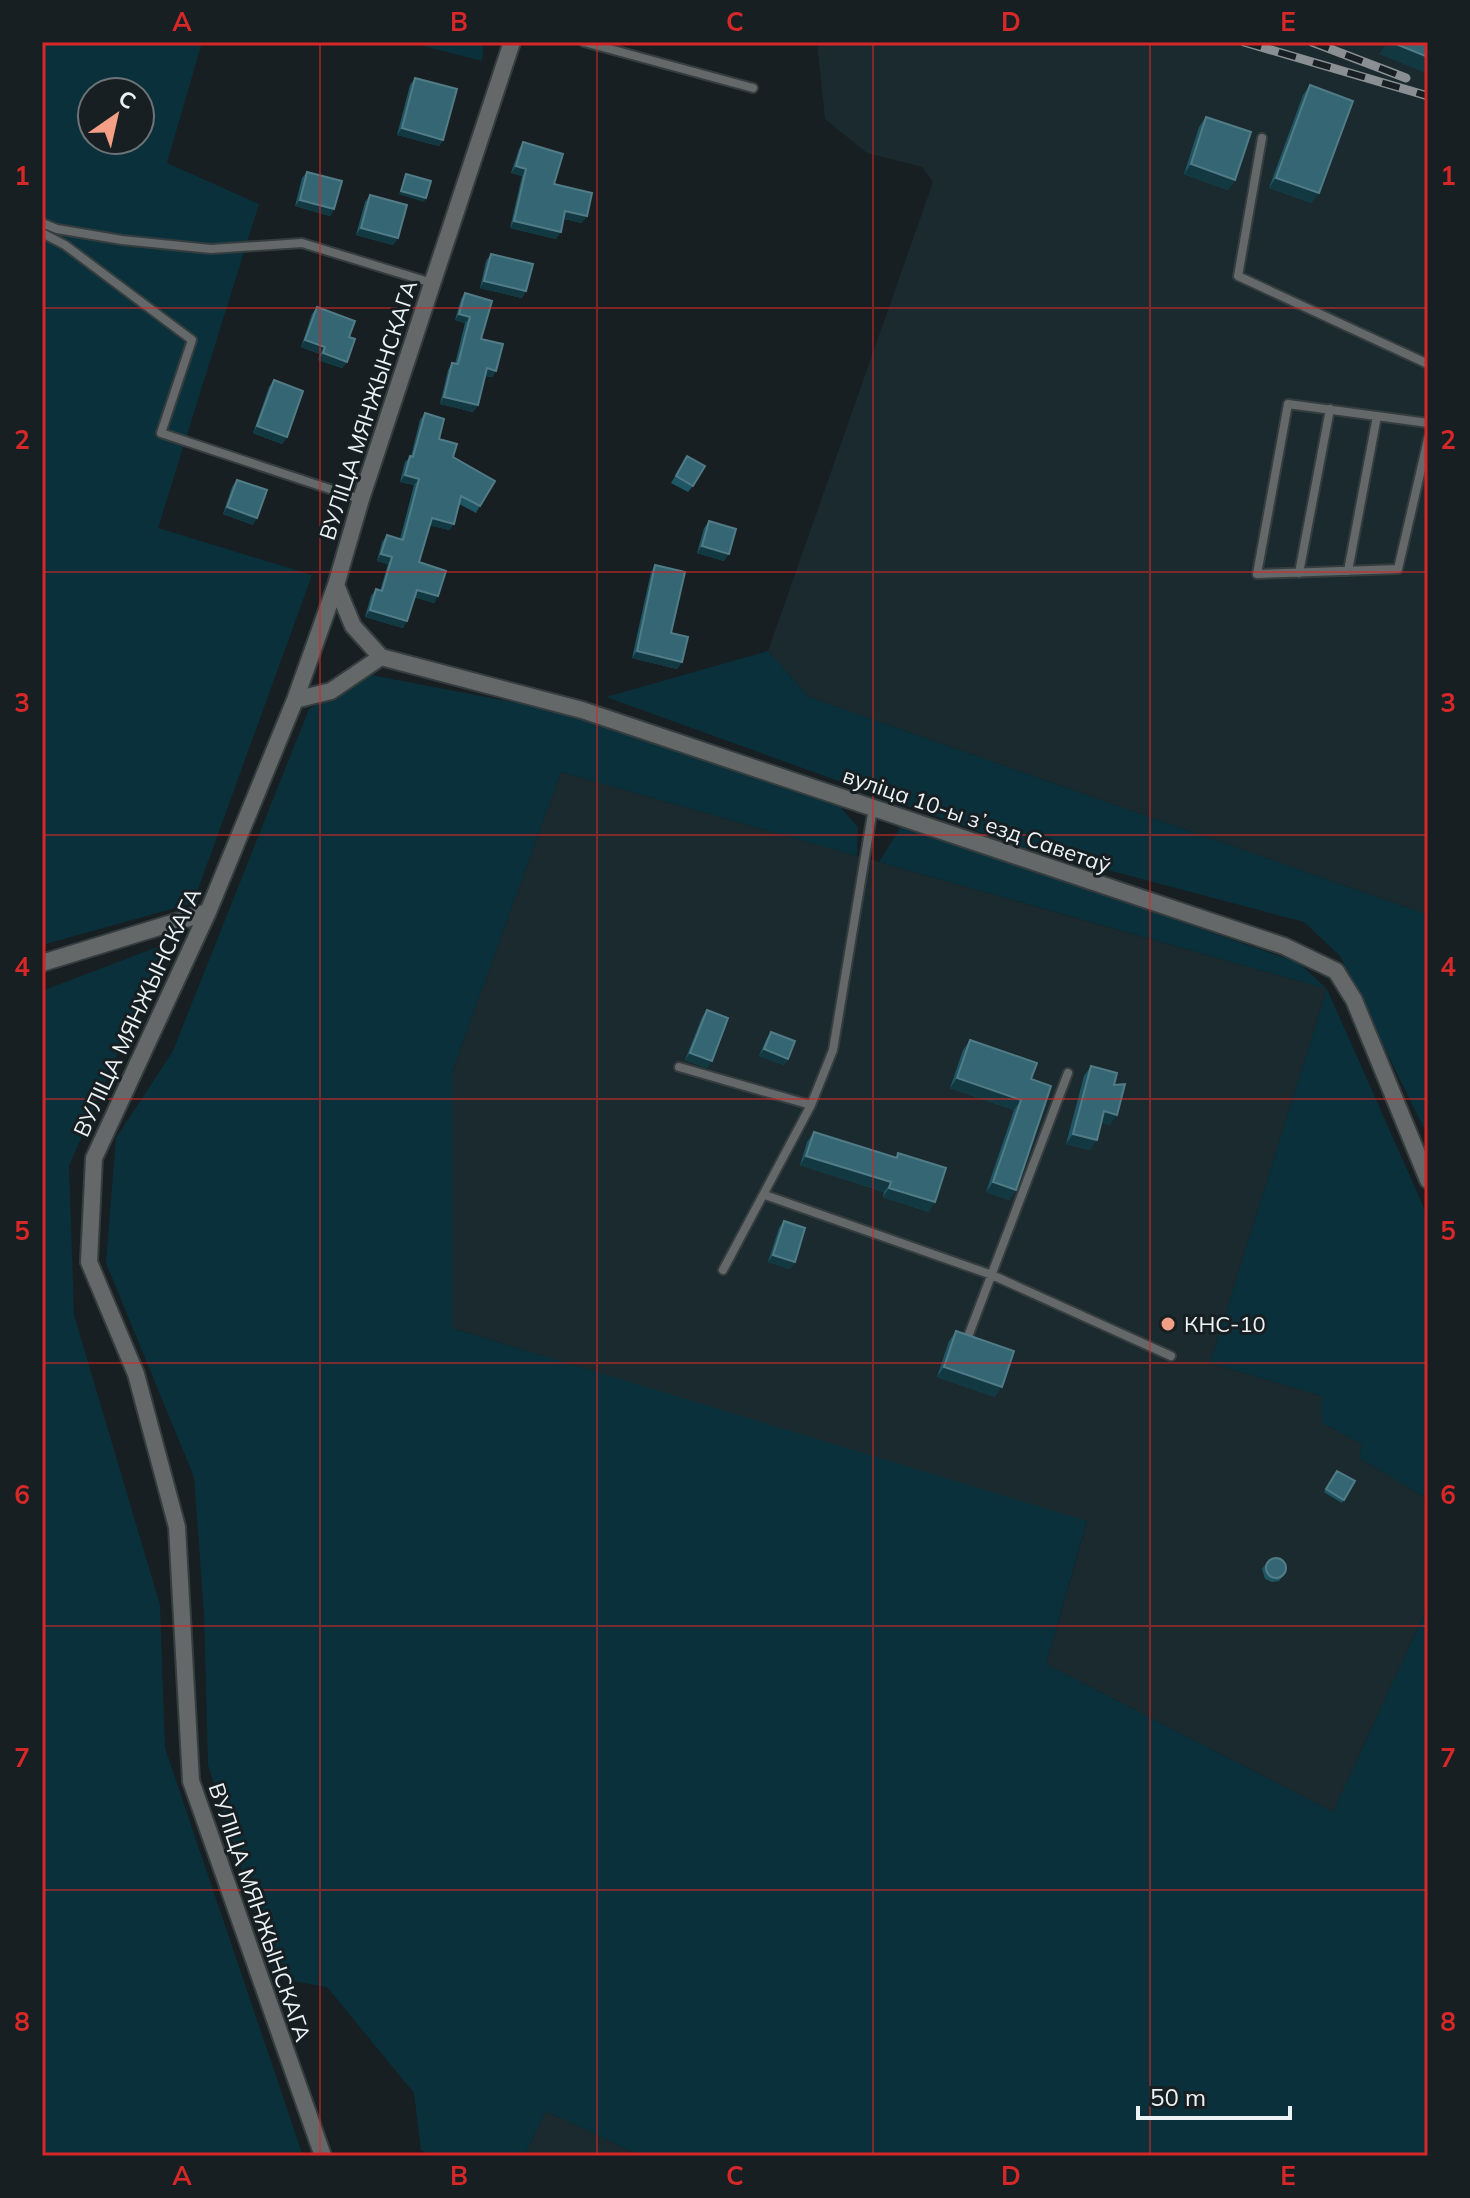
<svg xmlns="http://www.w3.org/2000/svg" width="1470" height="2198" font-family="Mulish,sans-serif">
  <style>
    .built { fill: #1a2a2e }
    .green { fill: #0a313b; fill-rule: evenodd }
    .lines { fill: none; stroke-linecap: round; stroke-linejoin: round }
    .service-casing { stroke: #353d3f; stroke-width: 12 }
    .minor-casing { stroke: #353d3f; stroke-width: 20 }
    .service { stroke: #646869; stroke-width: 8 }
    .minor { stroke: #646869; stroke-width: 16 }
    .rail-casing { stroke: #898f92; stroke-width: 9 }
    .rail { stroke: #171f22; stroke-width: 6; stroke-dasharray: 18; stroke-linecap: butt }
    .wall { fill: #1e5663 }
    .shaded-wall { fill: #123942 }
    .building { fill: #346773; stroke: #517c87; stroke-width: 2 }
    .grid { fill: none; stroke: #d62828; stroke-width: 2; stroke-opacity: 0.55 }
    .poi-dot { fill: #f39f85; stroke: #171f22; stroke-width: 3 }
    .labels { text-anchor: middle; stroke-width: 6; stroke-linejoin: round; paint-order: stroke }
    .street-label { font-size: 22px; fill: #edf2f4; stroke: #171f22 }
    .poi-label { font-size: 22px; fill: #edf2f4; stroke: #171f22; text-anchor: start }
    .neatline { fill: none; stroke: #d62828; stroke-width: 3 }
    .grid-label { font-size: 26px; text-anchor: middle; font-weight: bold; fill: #d62828 }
  </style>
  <rect width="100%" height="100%" fill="#171f22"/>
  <path class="built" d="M817,42H1428V915L809,697L768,651L933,182L922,167L867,153L825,119Z
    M561,772L1327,989L1210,1363L1322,1396V1423L1362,1444L1359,1458L1428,1499V1606L1333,1812L1046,1664L1087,1522L452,1328V1072Z
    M546,2111L641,2156H524Z"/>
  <path class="green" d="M42,42H202L167,163L259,204L158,528L312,575L193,903L42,945ZM92,92H140V140H92Z
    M408,42H484L482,61Z
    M768,651L809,697L1428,915V1137L1340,956L1304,922L1021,847L606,697Z
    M371,675L575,714L840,807L858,827L857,856L561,772L452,1072V1328L1087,1521L1046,1664L1333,1812L1428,1606V2156H641L546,2111L524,2156H432L421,2150L414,2093L327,1987L277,1978L208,1765L204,1613L194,1477L106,1263L116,1138L173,1051L309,709Z
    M902,825L1299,963L1327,989L1428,1217V1499L1359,1458L1362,1444L1322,1423V1396L1210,1363L1327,989L879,862Z
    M165,944L69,1166L74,1315L160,1605L165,1748L303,2156H42V991Z"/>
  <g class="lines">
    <g class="service-casing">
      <path id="service" d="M584,42L753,88
        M1262,138L1238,276L1428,364
        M42,223L57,229L122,240L211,249L302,243L432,283
        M42,233L65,245L192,340L161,433L360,499
        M1428,423L1288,404L1257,574L1398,569L1428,439
        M1348,571L1377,416
        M1299,573L1330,409
        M679,1067L811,1105
        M765,1195L992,1275L1171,1356
        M723,1270L811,1105L833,1050L873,808
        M969,1334L1068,1073"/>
    </g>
    <g class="minor-casing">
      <path id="minor" d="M336,585L353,626L381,657L582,710L1284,946L1336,971L1354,1000L1428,1180
        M295,700L331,691L381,657
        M42,963L208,912
        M323,2156L191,1781L177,1527L136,1374L89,1262L94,1158L208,912L295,700L336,585L361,499L512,42"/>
    </g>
    <use href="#service" class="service"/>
    <use href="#minor" class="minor"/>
    <g class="rail-casing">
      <path id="rail" d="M1244,42L1428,96
        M1312,42L1406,78"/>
    </g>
    <use href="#rail" class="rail"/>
  </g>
  <path class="wall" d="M415,78L443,140L439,146L397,135L410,85Z
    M1310,85L1312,203L1269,188L1303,95Z
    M1206,117L1235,180L1228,190L1184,174L1199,127Z
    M523,142L582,223L564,219L556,239L510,228L522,176L511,173L519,149Z
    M307,172L334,209L330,216L295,206L302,178Z
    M370,195L398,238L393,245L356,235L365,202Z
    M491,254L526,291L522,298L480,288L486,261Z
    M465,293L481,339L496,371L492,377L485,376L478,405L473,412L440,404L448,370L452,363L455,364L465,323L455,320L461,299Z
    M317,307L349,337L347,362L342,368L318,360L320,354L301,347L312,314Z
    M274,380L287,437L282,444L253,433L269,387Z
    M425,413L439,439L453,457L480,506L476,513L459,504L454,524L449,530L430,525L419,562L438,596L434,603L414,597L403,628L365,617L371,596L376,589L380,591L388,564L377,561L382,542L387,535L400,539L414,485L400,482L405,462L411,456L420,420Z
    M687,456L693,486L688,492L671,483Z
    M237,480L253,525L223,514L232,487Z
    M709,521L724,561L697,553L704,528Z
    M655,565L671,633L682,662L677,669L632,658L651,572Z
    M707,1010V1068L685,1060L702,1017Z
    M771,1032L788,1059L784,1065L759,1056L767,1038Z
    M970,1040L1031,1079L1016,1190L1009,1200L986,1192L1014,1110L950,1088L963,1050Z
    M1091,1066L1114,1085L1110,1125L1101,1122L1090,1150L1066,1144L1084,1076Z
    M814,1132L895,1158L898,1153L929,1212L883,1197L884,1192L800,1165L807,1142Z
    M784,1221L795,1262L790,1269L768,1262L779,1228Z
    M956,1331L995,1397L937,1377L949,1341Z
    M1337,1471L1355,1481L1342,1503L1324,1492Z
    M1269,1559L1286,1572L1279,1581L1272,1582L1265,1579L1262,1569Z"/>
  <path class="shaded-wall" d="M1388,42H1391L1428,57V74L1379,54Z
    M402,128L443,140L439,146L397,135Z
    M1191,164L1235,180L1228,190L1184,174Z
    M516,166L526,169L522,176L511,173Z
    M1276,178L1319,193L1312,203L1269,188Z
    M401,191L426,198L424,202L398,194Z
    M300,200L334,209L330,216L295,206Z
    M565,211L587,216L582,223L560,218Z
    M514,221L561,232L556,239L510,228Z
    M361,228L398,238L393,245L356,235Z
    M484,281L526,291L522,298L480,288Z
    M459,314L470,317L465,323L455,320Z
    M305,340L325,347L320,354L301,347Z
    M323,353L347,362L342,368L318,360Z
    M487,368L496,371L492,377L482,375Z
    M444,397L478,405L473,412L440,404Z
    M257,426L287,437L282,444L253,433Z
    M405,475L419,479L414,485L400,482Z
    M227,507L257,518L253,525L223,514Z
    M432,518L454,524L449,530L427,525Z
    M702,546L729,554L724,561L697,553Z
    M381,554L392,557L388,564L377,561Z
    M417,590L438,596L434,603L412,596Z
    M370,610L407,621L403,628L365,617Z
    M637,651L682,662L677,669L632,658Z
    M764,1049L788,1059L784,1065L759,1056Z
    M690,1053L712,1061L707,1068L685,1060Z
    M957,1078L1021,1100L1014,1110L950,1088Z
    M1104,1111L1117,1115L1110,1125L1097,1121Z
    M1073,1134L1097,1140L1090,1150L1066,1144Z
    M806,1156L891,1182L884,1192L800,1165Z
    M993,1182L1016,1190L1009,1200L986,1192Z
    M889,1188L935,1202L929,1212L883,1197Z
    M773,1255L795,1262L790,1269L768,1262Z
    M944,1367L1002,1387L995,1397L937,1377Z"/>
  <path class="building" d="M1391,42H1428V57Z
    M415,78L457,89L443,140L402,128Z
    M1310,85L1353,101L1319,193L1276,178Z
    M1206,117L1251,132L1235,180L1191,164Z
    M523,142L563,154L554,184L592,193L587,216L565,211L561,232L514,221L526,169L516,166Z
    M307,172L342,181L334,209L300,200Z
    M406,174L431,181L426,198L401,191Z
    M370,195L407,205L398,238L361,228Z
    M491,254L533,264L526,291L484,281Z
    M465,293L492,301L481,339L503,344L496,371L487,368L478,405L444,397L452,363L458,364L470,317L459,314Z
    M317,307L355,321L349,337L355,339L347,362L323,353L325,347L305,340Z
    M274,380L303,391L287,437L257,426Z
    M425,413L444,419L439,439L457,444L453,457L495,481L480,506L461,496L454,524L432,518L419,562L446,571L438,596L417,590L407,621L370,610L376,589L382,591L392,557L381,554L387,535L403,540L419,479L405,475L410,456L413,457Z
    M687,456L705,466L693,486L676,476Z
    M237,480L267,490L257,518L227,507Z
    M709,521L736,529L729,554L702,546Z
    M655,565L685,572L671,633L688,637L682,662L637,651Z
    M707,1010L728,1018L712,1061L690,1053Z
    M771,1032L795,1041L788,1059L764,1049Z
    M970,1040L1037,1063L1031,1079L1051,1086L1016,1190L993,1182L1021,1100L957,1078Z
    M1091,1066L1117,1073L1114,1085L1125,1084L1117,1115L1104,1111L1097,1140L1073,1134Z
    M814,1132L897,1158L898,1153L946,1168L935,1202L889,1188L891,1182L806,1156Z
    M784,1221L805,1228L795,1262L773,1255Z
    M956,1331L1014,1351L1002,1387L944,1367Z
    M1337,1471L1355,1481L1344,1500L1326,1489Z
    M1266 1568a10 10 0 1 1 20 0a10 10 0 1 1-20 0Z"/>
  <path class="grid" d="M320,42V2156M597,42V2156M873,42V2156M1150,42V2156M42,308H1428M42,572H1428M42,835H1428M42,1099H1428M42,1363H1428M42,1626H1428M42,1890H1428"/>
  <circle class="poi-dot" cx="1168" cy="1324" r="8"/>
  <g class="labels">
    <g class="street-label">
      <text transform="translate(368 410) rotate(-72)" y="8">ВУЛІЦА МЯНЖЫНСКАГА</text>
      <text transform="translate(977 820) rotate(19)" y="8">вуліца 10-ы зʼезд Саветаў</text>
      <text transform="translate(137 1012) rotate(-65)" y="8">ВУЛІЦА МЯНЖЫНСКАГА</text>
      <text transform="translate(260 1912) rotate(71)" y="8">ВУЛІЦА МЯНЖЫНСКАГА</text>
    </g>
    <g class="poi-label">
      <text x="1184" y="1332">КНС-10</text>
    </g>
  </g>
  <rect width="1470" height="2198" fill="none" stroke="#171f22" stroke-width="88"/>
  <g transform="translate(116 116) rotate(34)"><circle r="38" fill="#171f22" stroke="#6d7376" stroke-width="2"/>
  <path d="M0-6L14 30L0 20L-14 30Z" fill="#f39f85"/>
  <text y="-12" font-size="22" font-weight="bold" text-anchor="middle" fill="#edf2f4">С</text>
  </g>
  <path d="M1138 2106v12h152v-12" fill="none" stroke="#edf2f4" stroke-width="4"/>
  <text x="1150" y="2106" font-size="24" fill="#edf2f4" stroke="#171f22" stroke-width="6" paint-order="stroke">50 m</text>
  <rect x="44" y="44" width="1382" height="2110" class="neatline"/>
  <g class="grid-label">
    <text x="182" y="31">A</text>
    <text x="459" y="31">B</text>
    <text x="735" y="31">C</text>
    <text x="1011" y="31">D</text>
    <text x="1288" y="31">E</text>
    <text x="22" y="185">1</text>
    <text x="1448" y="185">1</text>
    <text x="22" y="449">2</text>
    <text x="1448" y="449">2</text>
    <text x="22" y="712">3</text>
    <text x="1448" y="712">3</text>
    <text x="22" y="976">4</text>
    <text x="1448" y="976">4</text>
    <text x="22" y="1240">5</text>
    <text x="1448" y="1240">5</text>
    <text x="22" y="1504">6</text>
    <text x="1448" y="1504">6</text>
    <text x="22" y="1767">7</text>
    <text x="1448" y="1767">7</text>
    <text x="22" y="2031">8</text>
    <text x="1448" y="2031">8</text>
    <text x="182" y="2185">A</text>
    <text x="459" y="2185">B</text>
    <text x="735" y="2185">C</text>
    <text x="1011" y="2185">D</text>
    <text x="1288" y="2185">E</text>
  </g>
</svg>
